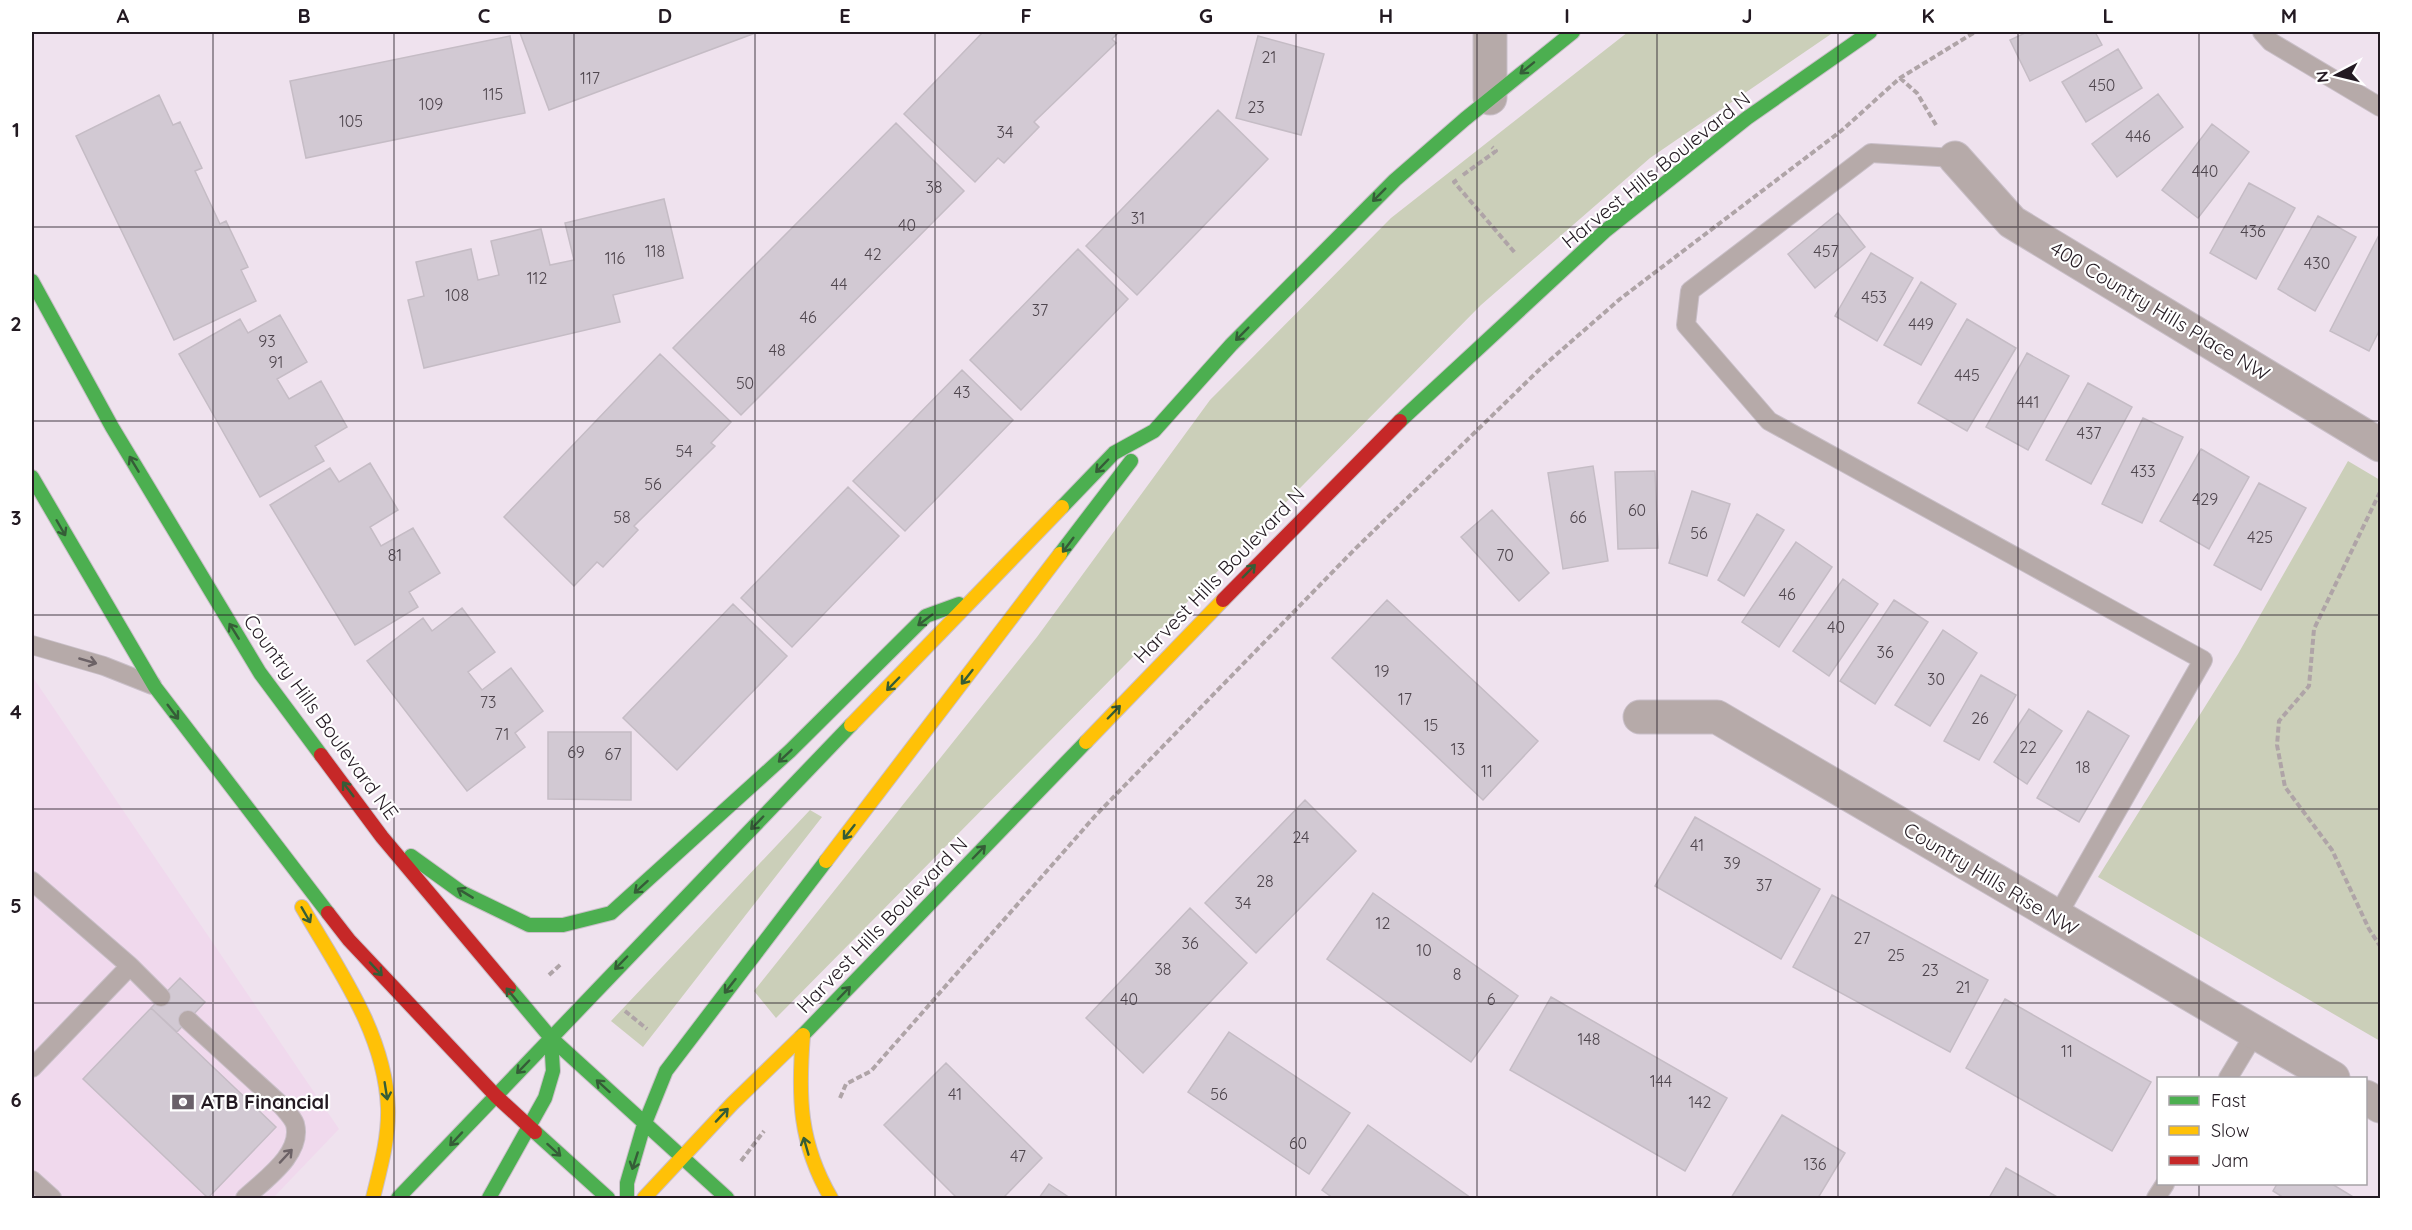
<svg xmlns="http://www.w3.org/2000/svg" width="2412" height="1230" font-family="Quicksand,sans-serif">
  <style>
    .built { fill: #f0d9ed }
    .green { fill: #cbcfb9 }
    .building { fill: #d2c9d3; stroke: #c5bcc5; stroke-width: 1.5 }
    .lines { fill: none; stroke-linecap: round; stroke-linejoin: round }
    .lane-casing { stroke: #c9bfc8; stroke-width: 20 }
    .street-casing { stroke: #c9bfc8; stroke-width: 35 }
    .fast-casing { stroke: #c9bfc8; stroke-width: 16 }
    .slow-casing { stroke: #c9bfc8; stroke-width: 16 }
    .jam-casing { stroke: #c9bfc8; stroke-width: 16 }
    .path { stroke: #afa4a7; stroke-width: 4; stroke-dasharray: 6 3; stroke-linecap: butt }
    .lane { stroke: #b6aaa9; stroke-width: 18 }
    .street { stroke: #b6aaa9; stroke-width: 33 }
    .fast { stroke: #4caf50; stroke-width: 14 }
    .slow { stroke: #ffc107; stroke-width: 14 }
    .jam { stroke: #c62828; stroke-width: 14 }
    .oneway { stroke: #355d37 }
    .oneway2 { stroke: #6c6266 }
    .grid { fill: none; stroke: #231a22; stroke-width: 1.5; stroke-opacity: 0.55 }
    .labels { text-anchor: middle; stroke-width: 4.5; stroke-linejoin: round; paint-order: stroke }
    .number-label { font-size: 16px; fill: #4f464e }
    .street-label { font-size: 20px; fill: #231a22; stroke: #fff }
    .poi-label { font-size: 20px; font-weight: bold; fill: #231a22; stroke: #fff; text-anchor: start }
    .neatline { fill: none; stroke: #231a22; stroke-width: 2 }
    .grid-label { font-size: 20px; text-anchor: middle; font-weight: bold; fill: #231a22 }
  </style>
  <rect width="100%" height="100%" fill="#efe2ee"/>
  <path class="built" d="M32,676L339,1129L273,1198H32Z"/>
  <path class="green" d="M1628,32H1834L1650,158L1481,305L776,1018L754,991L1037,637L1210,400L1391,218Z
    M2348,461L2380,480V1041L2098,877L2238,654Z
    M810,810L822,817L643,1047L611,1021Z"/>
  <path class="building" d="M525,32H758L549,110L520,33Z
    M983,32H1119L1112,39L1116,43L1034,122L1039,127L1004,163L998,158L975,182L904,114Z
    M2027,32H2095L2102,45L2030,81L2010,40Z
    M510,36L525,113L306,158L290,81Z
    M1258,36L1324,54L1301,135L1236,118Z
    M2118,49L2142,88L2086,122L2062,82Z
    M2158,94L2183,127L2117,177L2092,144Z
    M159,95L173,125L180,122L202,168L195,171L220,224L226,221L248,267L241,270L256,301L174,340L76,136Z
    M1218,110L1268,159L1137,295L1086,246Z
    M896,123L964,191L741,415L673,348Z
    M2212,124L2249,152L2198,218L2162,190Z
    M2249,183L2295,208L2256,279L2210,253Z
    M664,199L683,278L613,295L620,322L424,368L408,300L424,296L416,262L471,249L478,280L499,275L491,241L541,229L550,265L574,260L565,223Z
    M1838,213L1865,247L1815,288L1788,254Z
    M2318,216L2356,237L2315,311L2278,289Z
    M2380,233V329L2369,351L2330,331Z
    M1078,249L1128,299L1021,410L970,360Z
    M1871,253L1913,278L1877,341L1835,316Z
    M1921,282L1956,304L1921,365L1884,345Z
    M280,315L307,362L277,379L289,399L321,381L347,427L315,446L324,461L260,497L179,354L240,319L248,333Z
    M1967,319L2016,348L1967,431L1918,403Z
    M2027,353L2069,376L2028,450L1986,427Z
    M660,354L731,422L711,443L715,446L634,526L638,530L603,567L597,562L574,586L504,517Z
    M962,370L1013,420L905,531L853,481Z
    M2088,383L2132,407L2091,484L2046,460Z
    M2143,418L2183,437L2142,523L2102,504Z
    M2201,449L2249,477L2209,549L2160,521Z
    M370,463L398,510L370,527L381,546L413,528L440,573L409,592L418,607L355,645L270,505L330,468L339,482Z
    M1593,466L1608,561L1563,569L1548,473Z
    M1655,471L1658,548L1618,549L1615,472Z
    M2259,483L2306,508L2261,590L2214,565Z
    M848,487L899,536L792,647L741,598Z
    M1692,491L1730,504L1707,576L1669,563Z
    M1492,510L1549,573L1519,601L1461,537Z
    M1757,514L1784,530L1744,596L1718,580Z
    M1796,542L1832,567L1779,647L1742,622Z
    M1843,579L1878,604L1829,676L1793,651Z
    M1387,600L1538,741L1483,800L1332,658Z
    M1894,600L1928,622L1875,704L1840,681Z
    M733,604L787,656L677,770L623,718Z
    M462,608L495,652L468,672L482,690L511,668L543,711L515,733L525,747L467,791L367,661L423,618L432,631Z
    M1943,630L1977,653L1930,726L1895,705Z
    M1981,675L2016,695L1979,760L1944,741Z
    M2029,709L2062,731L2027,784L1994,762Z
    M2088,711L2129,736L2079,822L2037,798Z
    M548,732H631V800L548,799Z
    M1305,800L1356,851L1256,953L1205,903Z
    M1695,817L1820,889L1781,959L1655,886Z
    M1373,893L1518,996L1471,1062L1327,959Z
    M1832,895L1988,980L1950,1052L1793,967Z
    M1190,908L1247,963L1143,1073L1086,1018Z
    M180,978L205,1002L177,1032L151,1008Z
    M1551,997L1727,1098L1685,1171L1510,1070Z
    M2005,999L2151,1082L2112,1151L1966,1068Z
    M151,1008L276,1127L208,1198L83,1079Z
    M1229,1032L1350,1113L1309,1174L1188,1092Z
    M946,1063L1042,1158L1003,1198H957L884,1125Z
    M1782,1115L1845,1153L1818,1198H1731Z
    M1368,1125L1471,1198H1333L1322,1190Z
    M2006,1168L2059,1198H1989Z
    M1049,1184L1070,1198H1039Z
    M2277,1184H2332L2355,1198H2284L2273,1191Z"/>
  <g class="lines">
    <g class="lane-casing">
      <path id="lane" d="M2262,32L2271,42L2380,107
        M1955,158L1871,153L1690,291L1686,325L1769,421L2203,660L2056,918
        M32,645L104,666L152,685
        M32,881L130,966L32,1068
        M130,966L161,997
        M188,1020L282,1106C286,1111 293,1118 295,1124C303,1154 264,1180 245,1198
        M2228,1078L2255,1033
        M32,1180L52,1198
        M2156,1198L2165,1184"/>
    </g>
    <g class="street-casing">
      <path id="street" d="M1490,98V32
        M1955,158L2012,222L2380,445
        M1640,717H1717L2333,1078
        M2366,1097L2380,1106"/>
    </g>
    <g class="fast-casing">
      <path id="fast" d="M32,281L112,427L260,673L321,755
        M1400,421L1605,231L1747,118L1870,32
        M32,477L155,687L328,913
        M1062,507L1114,453L1154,431L1231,345L1395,180L1465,119L1573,32
        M1060,554L1131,461
        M411,856L461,892L529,925H563L611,913L790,751L926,616L959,604
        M509,988L551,1038L727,1198
        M801,1037L1086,742
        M535,1132L608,1198
        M398,1198L851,725
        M489,1198L545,1098L553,1071L551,1038
        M627,1198V1183L643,1128L666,1071L826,861"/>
    </g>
    <g class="slow-casing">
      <path id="slow" d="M851,725L1062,507
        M1086,742L1223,600
        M826,861L1060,554
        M302,907C338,969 385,1033 388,1108C389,1138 380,1169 373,1198
        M803,1035C798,1097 799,1143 831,1198
        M644,1198L732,1104L801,1037"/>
    </g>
    <g class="jam-casing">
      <path id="jam" d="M1223,600L1400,421
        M321,755L382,837L509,988
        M328,913L349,940L496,1096L535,1132"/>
    </g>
    <path class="path" d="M1900,78L1917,93L1936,125
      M1463,175L1496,151L1492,147
      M1457,180L1454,182L1516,254
      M2380,492L2314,629L2309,686L2279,721L2277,745L2285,787L2332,850L2369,929L2380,946
      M549,975L561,964
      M625,1011L647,1029
      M840,1098L846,1084L871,1071L1096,815L1354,550L1542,367L1620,299L1841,131L1900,78L1975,32
      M741,1161L764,1131"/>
    <use href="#lane" class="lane"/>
    <use href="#street" class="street"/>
    <use href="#fast" class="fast"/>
    <use href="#slow" class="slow"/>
    <use href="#jam" class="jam"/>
  </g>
  <defs><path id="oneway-shaft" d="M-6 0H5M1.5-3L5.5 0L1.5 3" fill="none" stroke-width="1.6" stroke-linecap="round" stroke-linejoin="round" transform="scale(1.5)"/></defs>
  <g class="oneway">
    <use href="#oneway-shaft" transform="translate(1527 68) rotate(141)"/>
    <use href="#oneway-shaft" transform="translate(1379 195) rotate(135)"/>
    <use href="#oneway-shaft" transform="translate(1242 334) rotate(135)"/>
    <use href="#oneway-shaft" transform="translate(134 464) rotate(-121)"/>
    <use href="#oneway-shaft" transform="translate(1102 466) rotate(134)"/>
    <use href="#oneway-shaft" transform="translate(61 528) rotate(60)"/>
    <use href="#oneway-shaft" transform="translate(1068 545) rotate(127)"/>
    <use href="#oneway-shaft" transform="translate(1249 571) rotate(-46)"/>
    <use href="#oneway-shaft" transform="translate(925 620) rotate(143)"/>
    <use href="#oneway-shaft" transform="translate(234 631) rotate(-122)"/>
    <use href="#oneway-shaft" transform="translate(967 677) rotate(128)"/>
    <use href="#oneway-shaft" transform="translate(893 684) rotate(134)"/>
    <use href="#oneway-shaft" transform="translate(173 712) rotate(53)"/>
    <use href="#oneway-shaft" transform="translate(1114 712) rotate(-46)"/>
    <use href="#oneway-shaft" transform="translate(785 756) rotate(137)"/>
    <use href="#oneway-shaft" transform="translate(348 789) rotate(-127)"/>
    <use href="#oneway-shaft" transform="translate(757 823) rotate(134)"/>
    <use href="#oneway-shaft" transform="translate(849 832) rotate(128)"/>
    <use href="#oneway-shaft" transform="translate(979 852) rotate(-46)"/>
    <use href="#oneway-shaft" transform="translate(641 887) rotate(138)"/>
    <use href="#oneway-shaft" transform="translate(465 893) rotate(-149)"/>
    <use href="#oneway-shaft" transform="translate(306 915) rotate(60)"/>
    <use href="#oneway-shaft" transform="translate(621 963) rotate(134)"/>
    <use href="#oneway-shaft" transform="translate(376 969) rotate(47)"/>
    <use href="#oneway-shaft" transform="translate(730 986) rotate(128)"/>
    <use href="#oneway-shaft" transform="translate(844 993) rotate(-46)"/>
    <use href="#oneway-shaft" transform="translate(512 995) rotate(-130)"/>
    <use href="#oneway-shaft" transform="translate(523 1067) rotate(134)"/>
    <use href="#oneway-shaft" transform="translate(603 1086) rotate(-138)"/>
    <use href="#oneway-shaft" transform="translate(386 1091) rotate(81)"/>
    <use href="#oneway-shaft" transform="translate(722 1115) rotate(-47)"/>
    <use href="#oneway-shaft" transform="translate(456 1139) rotate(133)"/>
    <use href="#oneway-shaft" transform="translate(806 1146) rotate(-106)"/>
    <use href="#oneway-shaft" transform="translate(554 1150) rotate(42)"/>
    <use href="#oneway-shaft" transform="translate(635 1161) rotate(108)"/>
  </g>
  <g class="oneway2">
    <use href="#oneway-shaft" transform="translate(88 661) rotate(16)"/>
    <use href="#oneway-shaft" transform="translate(286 1156) rotate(-47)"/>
  </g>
  <path class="grid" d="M213,32V1198M394,32V1198M574,32V1198M755,32V1198M935,32V1198M1116,32V1198M1296,32V1198M1477,32V1198M1657,32V1198M1838,32V1198M2018,32V1198M2199,32V1078M32,227H2380M32,421H2380M32,615H2380M32,809H2380M32,1003H2380M2199,1184V1198"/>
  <defs>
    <g id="bank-bare" transform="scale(1.8)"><path d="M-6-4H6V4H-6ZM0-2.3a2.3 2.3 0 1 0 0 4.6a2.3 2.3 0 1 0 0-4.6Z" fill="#6a6069" stroke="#fff" stroke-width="2.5" paint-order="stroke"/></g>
  </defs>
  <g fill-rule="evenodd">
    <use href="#bank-bare" x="183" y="1102"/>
  </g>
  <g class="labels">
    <g class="number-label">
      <text x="1269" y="63">21</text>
      <text x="590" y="84">117</text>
      <text x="2102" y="91">450</text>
      <text x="493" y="100">115</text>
      <text x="431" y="110">109</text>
      <text x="1256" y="113">23</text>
      <text x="351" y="127">105</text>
      <text x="1005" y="138">34</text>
      <text x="2138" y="142">446</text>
      <text x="2205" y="177">440</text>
      <text x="934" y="193">38</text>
      <text x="1138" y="224">31</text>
      <text x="907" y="231">40</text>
      <text x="2253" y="237">436</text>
      <text x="655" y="257">118</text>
      <text x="1826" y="257">457</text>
      <text x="873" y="260">42</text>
      <text x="615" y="264">116</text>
      <text x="2317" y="269">430</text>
      <text x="537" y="284">112</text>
      <text x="839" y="290">44</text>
      <text x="457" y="301">108</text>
      <text x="1874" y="303">453</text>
      <text x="1040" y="316">37</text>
      <text x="808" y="323">46</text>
      <text x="1921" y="330">449</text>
      <text x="267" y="347">93</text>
      <text x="777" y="356">48</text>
      <text x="276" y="368">91</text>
      <text x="1967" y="381">445</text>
      <text x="745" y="389">50</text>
      <text x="962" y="398">43</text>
      <text x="2028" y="408">441</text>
      <text x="2089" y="439">437</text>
      <text x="684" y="457">54</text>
      <text x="2143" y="477">433</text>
      <text x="653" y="490">56</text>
      <text x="2205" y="505">429</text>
      <text x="1637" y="516">60</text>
      <text x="622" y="523">58</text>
      <text x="1578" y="523">66</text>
      <text x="1699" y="539">56</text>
      <text x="2260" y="543">425</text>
      <text x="395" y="561">81</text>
      <text x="1505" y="561">70</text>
      <text x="1787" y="600">46</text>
      <text x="1836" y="633">40</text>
      <text x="1885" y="658">36</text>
      <text x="1382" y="677">19</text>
      <text x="1936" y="685">30</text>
      <text x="1405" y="705">17</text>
      <text x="488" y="708">73</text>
      <text x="1980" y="724">26</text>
      <text x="1431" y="731">15</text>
      <text x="502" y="740">71</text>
      <text x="2028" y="753">22</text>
      <text x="1458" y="755">13</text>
      <text x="576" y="758">69</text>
      <text x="613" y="760">67</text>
      <text x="2083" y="773">18</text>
      <text x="1487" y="777">11</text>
      <text x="1301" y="843">24</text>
      <text x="1697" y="851">41</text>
      <text x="1732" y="869">39</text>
      <text x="1265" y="887">28</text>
      <text x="1764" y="891">37</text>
      <text x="1243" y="909">34</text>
      <text x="1383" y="929">12</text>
      <text x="1862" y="944">27</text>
      <text x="1190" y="949">36</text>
      <text x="1424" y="956">10</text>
      <text x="1896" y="961">25</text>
      <text x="1163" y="975">38</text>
      <text x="1930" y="976">23</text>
      <text x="1457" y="980">8</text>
      <text x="1963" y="993">21</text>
      <text x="1129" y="1005">40</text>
      <text x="1491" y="1005">6</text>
      <text x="1589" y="1045">148</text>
      <text x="2067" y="1057">11</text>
      <text x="1661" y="1087">144</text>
      <text x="955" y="1100">41</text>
      <text x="1219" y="1100">56</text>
      <text x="1700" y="1108">142</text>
      <text x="1298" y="1149">60</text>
      <text x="1018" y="1162">47</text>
      <text x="1815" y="1170">136</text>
    </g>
    <g class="street-label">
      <text transform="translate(1656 170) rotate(-39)" y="7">Harvest Hills Boulevard N</text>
      <text transform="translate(2160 311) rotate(31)" y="7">400 Country Hills Place NW</text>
      <text transform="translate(1219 575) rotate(-46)" y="7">Harvest Hills Boulevard N</text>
      <text transform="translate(321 717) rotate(54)" y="7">Country Hills Boulevard NE</text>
      <text transform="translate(1991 879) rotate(31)" y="7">Country Hills Rise NW</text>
      <text transform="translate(882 925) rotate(-46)" y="7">Harvest Hills Boulevard N</text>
    </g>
    <g class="poi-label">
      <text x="201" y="1109">ATB Financial</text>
    </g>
  </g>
  <rect width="2412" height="1230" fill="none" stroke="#ffffff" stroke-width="66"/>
  <rect x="2157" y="1077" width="210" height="108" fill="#ffffff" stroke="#a7a3a7" stroke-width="1.5"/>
  <rect x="2169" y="1096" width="30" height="9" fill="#4caf50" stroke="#a7a3a7" stroke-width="1.5"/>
  <text x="2211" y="1107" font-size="18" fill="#231a22">Fast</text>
  <rect x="2169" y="1126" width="30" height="9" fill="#ffc107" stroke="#a7a3a7" stroke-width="1.5"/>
  <text x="2211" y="1137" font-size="18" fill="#231a22">Slow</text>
  <rect x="2169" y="1156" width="30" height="9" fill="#c62828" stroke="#a7a3a7" stroke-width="1.5"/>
  <text x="2211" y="1167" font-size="18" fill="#231a22">Jam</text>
  <g transform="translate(2337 75) rotate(263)" stroke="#ffffff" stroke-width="4.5" paint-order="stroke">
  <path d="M0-4.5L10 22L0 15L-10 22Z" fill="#231a22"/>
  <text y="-9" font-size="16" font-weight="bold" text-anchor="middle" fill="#231a22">N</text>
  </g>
  <rect x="33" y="33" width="2346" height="1164" class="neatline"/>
  <g class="grid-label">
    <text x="123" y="23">A</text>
    <text x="304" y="23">B</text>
    <text x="484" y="23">C</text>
    <text x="665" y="23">D</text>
    <text x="845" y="23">E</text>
    <text x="1026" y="23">F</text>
    <text x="1206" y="23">G</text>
    <text x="1386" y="23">H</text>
    <text x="1567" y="23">I</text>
    <text x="1747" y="23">J</text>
    <text x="1928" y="23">K</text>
    <text x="2108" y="23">L</text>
    <text x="2289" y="23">M</text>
    <text x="16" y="137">1</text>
    <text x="16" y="331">2</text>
    <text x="16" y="525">3</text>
    <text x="16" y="719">4</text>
    <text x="16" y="913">5</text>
    <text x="16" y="1107">6</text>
  </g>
</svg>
